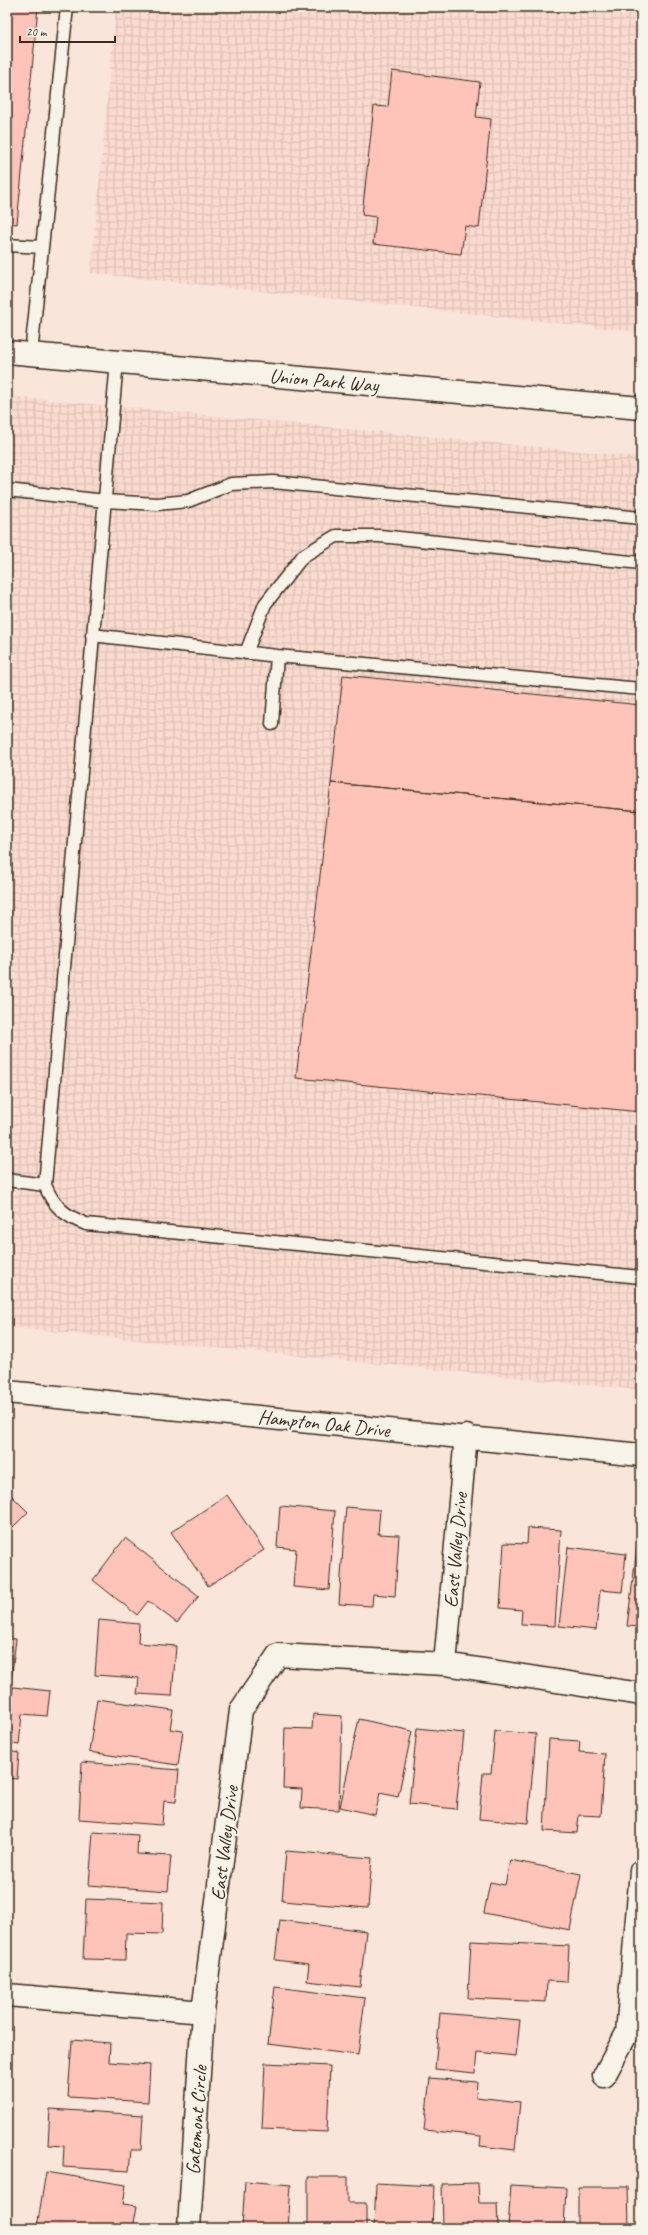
<svg xmlns="http://www.w3.org/2000/svg" width="648" height="2235" font-family="Caveat,sans-serif">
  <style>
    .industrial { fill: url(#industrial-grid) }
    .building { fill: #ffc4b9; stroke: #3b2a1e }
    .lines { fill: none; stroke-linecap: round; stroke-linejoin: round }
    .service-casing { stroke: #3b2a1e; stroke-width: 15 }
    .minor-casing { stroke: #3b2a1e; stroke-width: 25 }
    .service { stroke: #f7f3e8; stroke-width: 12 }
    .minor { stroke: #f7f3e8; stroke-width: 22 }
    .labels { text-anchor: middle; stroke-width: 4; stroke-linejoin: round; paint-order: stroke }
    .street-label { font-size: 20px; fill: #3b2a1e; stroke: #f7f3e8 }
  </style>
  <defs>
    <pattern id="industrial-grid" width="8" height="8" patternUnits="userSpaceOnUse"><rect width="8" height="8" fill="#fbdbd0"/><path d="M0 4h8M4 0v8" fill="none" stroke="#d8bcb2"/></pattern>
  </defs>
  <rect width="100%" height="100%" fill="#f9e5da"/>
  <filter id="ink" filterUnits="userSpaceOnUse"><feTurbulence type="fractalNoise" baseFrequency=".025" numOctaves="2"/><feDisplacementMap in="SourceGraphic" scale="8" xChannelSelector="R" yChannelSelector="G"/><feConvolveMatrix kernelMatrix="1 2 1 2 8 2 1 2 1" color-interpolation-filters="sRGB"/></filter>
  <g filter="url(#ink)">
    <path class="industrial" d="M116,7H641V332L91,273Z
      M7,396L641,457V1390L7,1327Z"/>
    <path class="building" d="M7,7H38L17,224L7,223Z
      M392,71L480,82L476,117L491,119L479,228L465,226L461,254L373,244L376,217L362,215L374,106L388,107Z
      M343,675L641,705V811L331,783Z
      M331,783L641,811V1112L296,1078Z
      M7,1491L28,1512L7,1533Z
      M227,1495L264,1550L208,1586L171,1532Z
      M280,1506L335,1511L329,1590L293,1587L296,1549L277,1547Z
      M346,1507L380,1510L378,1534L399,1535L395,1596L373,1594L372,1606L339,1604Z
      M528,1528L561,1530L555,1626L521,1624L522,1610L500,1608L504,1543L527,1544Z
      M125,1538L199,1596L177,1623L148,1601L137,1615L93,1580Z
      M568,1547L626,1554L622,1592L600,1590L596,1630L559,1626Z
      M637,1548H641V1627L627,1626Z
      M7,1573L12,1582L7,1585Z
      M99,1620L139,1624L138,1643L176,1646L172,1696L137,1694L139,1678L95,1675Z
      M7,1638L16,1639L11,1681H7Z
      M13,1687L50,1691L47,1716L22,1714L19,1745L7,1743V1704H11Z
      M97,1699L173,1710L170,1729L183,1731L178,1765L89,1752Z
      M313,1714L342,1716L339,1810L301,1808L302,1789L283,1788L285,1728L312,1729Z
      M359,1719L412,1731L398,1797L380,1793L375,1815L340,1807Z
      M417,1728L464,1733L456,1809L409,1804Z
      M495,1731L536,1734L528,1823L479,1819L483,1773H491Z
      M549,1739L580,1741L579,1752L605,1754L601,1816L579,1815L577,1833L544,1831Z
      M7,1751L19,1753L17,1779L7,1778Z
      M82,1762L179,1770L176,1802L164,1801L162,1825L79,1819Z
      M93,1832L138,1835L137,1854L171,1856L168,1891L89,1885Z
      M286,1851L372,1858L368,1908L282,1901Z
      M510,1860L581,1874L570,1930L484,1913L490,1882L505,1885Z
      M86,1899L163,1902L162,1934L126,1933L125,1960L83,1959Z
      M280,1920L366,1931L360,1987L307,1981L309,1964L275,1960Z
      M471,1941L569,1946L567,1982L547,1981L546,2002L468,1998Z
      M275,1987L365,1998L358,2055L268,2044Z
      M440,2013L520,2020L516,2056L477,2052L475,2073L435,2069Z
      M72,2040L110,2043L109,2062L150,2065L148,2102L68,2097Z
      M265,2063L330,2066L327,2132L262,2129Z
      M430,2078L477,2082L476,2097L520,2102L515,2150L480,2146L481,2136L424,2130Z
      M50,2109L143,2115L141,2150H131L129,2171L63,2167L64,2146L48,2145Z
      M46,2172L126,2185L123,2204L137,2206L133,2228L37,2227Z
      M308,2177H348V2203H366V2228H308Z
      M245,2181L291,2185L288,2228H242Z
      M376,2183L434,2186L432,2228H374Z
      M478,2183L479,2203H497L498,2228H443L442,2184Z
      M511,2185L566,2188L564,2228H508Z
      M578,2187H628L629,2228H578Z"/>
    <g class="lines">
      <g class="service-casing">
        <path id="service" d="M7,245L42,247
          M31,354L67,7
          M117,361L45,1185C53,1206 65,1216 86,1224L641,1277
          M7,490L105,501L157,504L188,501L231,484L273,482L641,518
          M92,635L277,656L641,689
          M246,653L265,604L303,556L336,536H380L641,563
          M272,724L277,656
          M7,1180L45,1185"/>
      </g>
      <g class="minor-casing">
        <path id="minor" d="M7,352L641,408
          M7,1392L641,1455
          M445,1664L466,1436
          M7,1995L203,2012
          M604,2076L627,2033L641,1871
          M189,2228L203,2012L241,1710L278,1655L445,1664L641,1694"/>
      </g>
      <use href="#service" class="service"/>
      <use href="#minor" class="minor"/>
    </g>
  </g>
  <g class="labels">
    <g class="street-label">
      <text transform="translate(324 380) rotate(5)" y="7">Union Park Way</text>
      <text transform="translate(324 1423) rotate(6)" y="7">Hampton Oak Drive</text>
      <text transform="translate(455 1550) rotate(-85)" y="7">East Valley Drive</text>
      <text transform="translate(224 1843) rotate(-83)" y="7">East Valley Drive</text>
      <text transform="translate(196 2120) rotate(-86)" y="7">Gatemont Circle</text>
    </g>
  </g>
  <rect width="648" height="2235" fill="none" stroke="#f7f3e8" stroke-width="24"/>
  <rect x="12" y="12" width="624" height="2211" fill="none" stroke="#3b2a1e" stroke-width="1.5" filter="url(#ink)"/>
  <path d="M20 36v6h95v-6" fill="none" stroke="#3b2a1e" stroke-width="2"/>
  <text x="26" y="36" font-size="12" fill="#3b2a1e" stroke="#f7f3e8" stroke-width="3" paint-order="stroke">20 m</text>
</svg>
